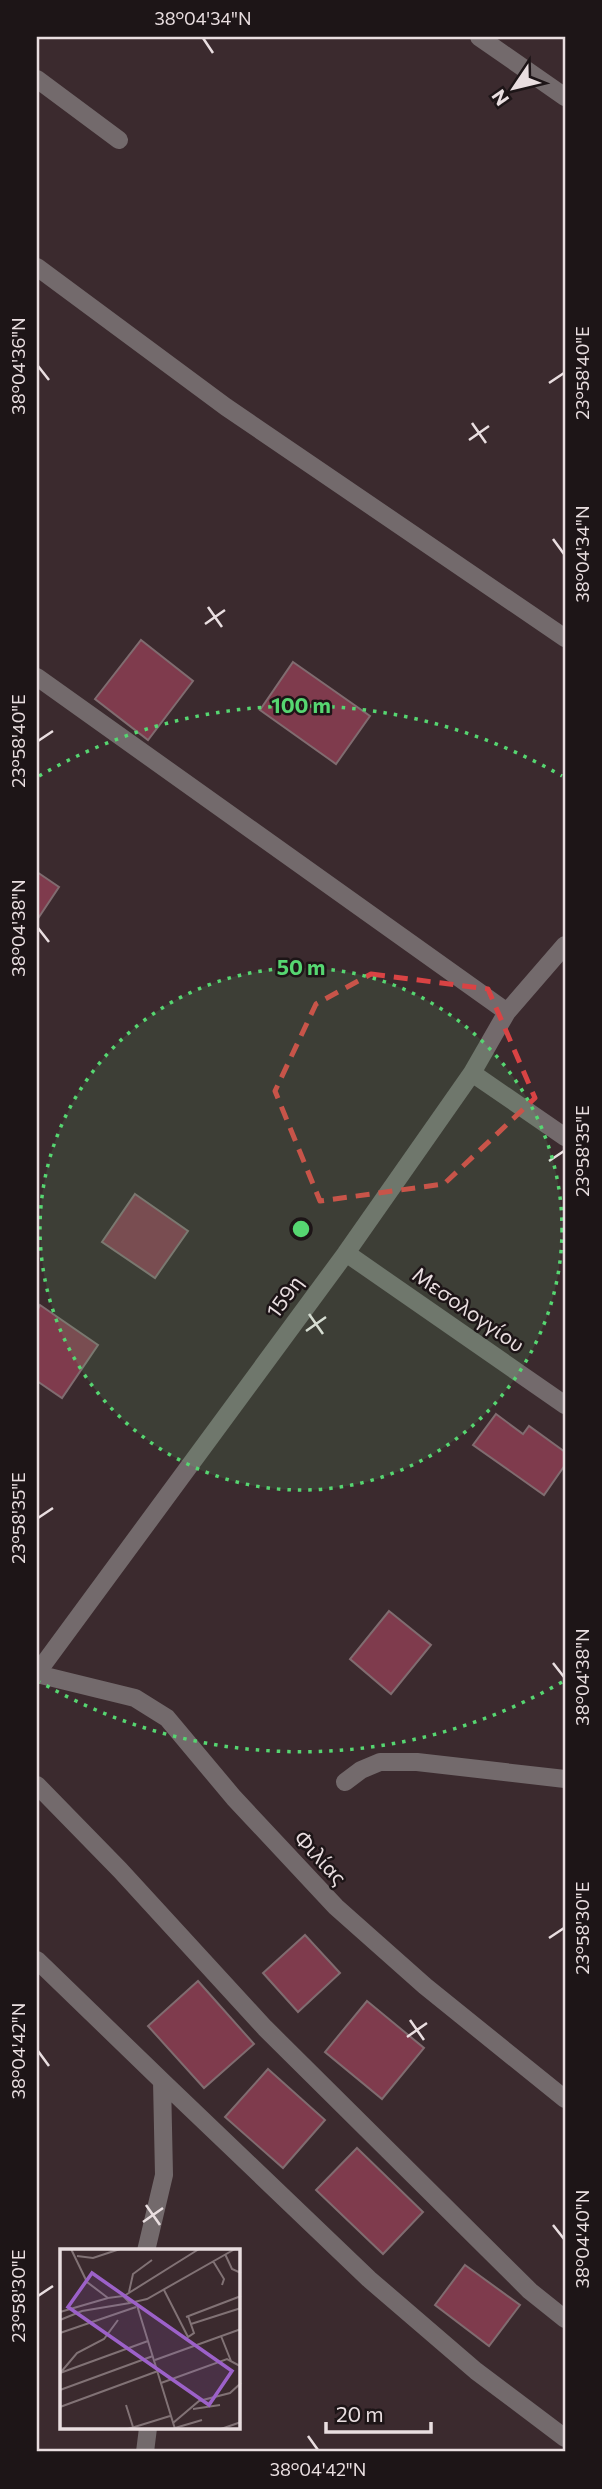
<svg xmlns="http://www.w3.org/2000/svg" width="602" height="2489" font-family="Commissioner,sans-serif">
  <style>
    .building { fill: #7f3b4d; stroke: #806c70; stroke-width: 2 }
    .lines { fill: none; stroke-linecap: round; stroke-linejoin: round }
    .minor { stroke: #736a6c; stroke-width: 18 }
    .marked { fill: none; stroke: #d94344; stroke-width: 5; stroke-dasharray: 14 9; stroke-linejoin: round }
    .ticks { fill: none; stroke: #e9dee0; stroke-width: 2.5 }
    .ring { fill: none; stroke: #56d671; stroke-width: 3.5; stroke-dasharray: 3.5 7 }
    .labels { text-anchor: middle; stroke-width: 5; stroke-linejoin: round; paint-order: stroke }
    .street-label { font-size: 21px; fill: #e9dee0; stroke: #1d1517 }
    .inset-road { fill: none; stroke: #817275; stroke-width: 2 }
    .view { fill: #9c61c9; fill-opacity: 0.15; stroke: #9c61c9; stroke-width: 3.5 }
    .inset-edge { fill: none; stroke: #e9dee0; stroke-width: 3.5 }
    .centre { fill: #56d671; stroke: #1d1517; stroke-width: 3.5 }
    .ring-label { font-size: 21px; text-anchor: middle; font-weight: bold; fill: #56d671; stroke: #1d1517; stroke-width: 5; stroke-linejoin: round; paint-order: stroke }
    .neatline { fill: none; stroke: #e9dee0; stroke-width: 2.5 }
    .ticks-label { font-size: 18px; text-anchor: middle; fill: #e9dee0 }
  </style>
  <rect width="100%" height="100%" fill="#3b2a2e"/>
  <path class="building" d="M141,640L193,681L148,740L95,699Z
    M293,662L370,716L336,764L260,710Z
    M37,872L59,887L37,920Z
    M135,1194L188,1231L155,1278L102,1242Z
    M40,1305L98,1345L62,1398L37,1381V1311Z
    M496,1414L523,1434L529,1426L565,1452V1465L544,1495L473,1445Z
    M389,1611L431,1645L391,1694L350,1659Z
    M305,1935L340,1973L298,2012L263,1973Z
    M198,1981L254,2044L204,2088L148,2026Z
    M367,2001L424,2048L382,2099L325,2052Z
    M268,2069L325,2120L283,2168L225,2117Z
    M357,2148L423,2212L383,2254L316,2190Z
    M465,2265L520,2305L489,2346L435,2305Z"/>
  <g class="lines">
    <path class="minor" d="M479,37L565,97
      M37,79L119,140
      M37,267L226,407L565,638
      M37,677L507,1012
      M472,1073L565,1137
      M346,1253L565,1405
      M37,1673L346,1253L472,1073L507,1012L565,945
      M37,1674L135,1698L167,1718L234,1798L336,1907L425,1986L565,2099
      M345,1782L361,1770L380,1762H417L565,1779
      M37,1785L120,1870L265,2028L530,2291L565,2319
      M37,1960L162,2081L164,2175L146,2251
      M162,2081L369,2279L476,2371L565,2438
      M145,2452L148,2428"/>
  </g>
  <path class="marked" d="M371,974L488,989L535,1098L444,1184L320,1201L275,1091L316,1004Z"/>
  <path class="ticks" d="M203,38L213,53M38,366L49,380M549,383L564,373M472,423L486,443M469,440L489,426M553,539L564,554M208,607L222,627M205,624L225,610M38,741L53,731M38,928L49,942M549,1161L564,1151M309,1314L323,1334M306,1331L326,1317M38,1518L53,1508M553,1663L564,1677M549,1938L564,1928M410,2020L424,2040M407,2037L427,2023M38,2051L49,2066M146,2205L160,2225M143,2222L163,2208M553,2225L564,2239M38,2296L53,2286M308,2436L318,2450"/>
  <circle cx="301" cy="1229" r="261" fill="#56d671" fill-opacity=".12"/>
  <g class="ring">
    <circle cx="301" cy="1229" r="261"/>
    <path d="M562 1682A523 523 0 0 1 40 1682M39 776A523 523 0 0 1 562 776"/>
  </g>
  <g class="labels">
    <g class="street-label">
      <text transform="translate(285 1297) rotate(-54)" y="7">159η</text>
      <text transform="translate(468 1310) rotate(35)" y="7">Μεσολογγίου</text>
      <text transform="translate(320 1858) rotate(47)" y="7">Φιλίας</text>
    </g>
  </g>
  <g transform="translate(60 2249)">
    <rect width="180" height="180" fill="#3b2a2e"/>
    <path class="inset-road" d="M11,0L27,33L48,49L63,47L70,54L87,50L175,0M165,5L172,20L181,24M17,7L33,9L60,0M153,12L164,30L162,36M104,41L128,88L134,84L128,67M69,43L73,25L92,11M64,47L139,0M76,53L115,180M0,63L48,49M126,68L181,47M0,71L22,62L70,54M131,75L181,59M0,84L76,58M161,87L171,112M95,111L181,80M1,123L17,104L44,90L58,71M0,124L88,92M101,134L167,110L180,117M0,141L93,107M66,156L73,178M0,158L98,122M133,160L160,156M113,174L139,152L170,144L181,134M115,179L142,171M68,180L110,167M161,180L181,173"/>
    <path class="view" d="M32,24L172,122L149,156L8,58Z"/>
    <rect width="180" height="180" class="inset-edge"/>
  </g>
  <circle cx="301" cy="1229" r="10" class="centre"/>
  <g class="ring-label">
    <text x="301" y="713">100 m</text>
    <text x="301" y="975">50 m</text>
  </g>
  <rect width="602" height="2489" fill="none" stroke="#1d1517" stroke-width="77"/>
  <g transform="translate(514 88) rotate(235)" stroke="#1d1517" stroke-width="5" paint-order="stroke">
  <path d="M0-5L12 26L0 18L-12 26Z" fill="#e9dee0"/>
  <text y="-10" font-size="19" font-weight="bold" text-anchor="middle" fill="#e9dee0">N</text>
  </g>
  <path d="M326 2422v10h105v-10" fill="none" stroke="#e9dee0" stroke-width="3.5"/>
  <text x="336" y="2422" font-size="21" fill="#e9dee0" stroke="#1d1517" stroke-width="5" paint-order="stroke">20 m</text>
  <rect x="38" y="38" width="526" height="2412" class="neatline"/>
  <g class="ticks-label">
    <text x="203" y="25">38°04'34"N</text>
    <text transform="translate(19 366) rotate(-90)" y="6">38°04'36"N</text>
    <text transform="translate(583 373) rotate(-90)" y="6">23°58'40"E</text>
    <text transform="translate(583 554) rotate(-90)" y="6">38°04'34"N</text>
    <text transform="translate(19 741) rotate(-90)" y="6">23°58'40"E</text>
    <text transform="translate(19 928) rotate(-90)" y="6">38°04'38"N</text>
    <text transform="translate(583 1151) rotate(-90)" y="6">23°58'35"E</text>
    <text transform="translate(19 1518) rotate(-90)" y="6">23°58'35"E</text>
    <text transform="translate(583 1677) rotate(-90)" y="6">38°04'38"N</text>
    <text transform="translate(583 1928) rotate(-90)" y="6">23°58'30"E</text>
    <text transform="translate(19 2051) rotate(-90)" y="6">38°04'42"N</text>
    <text transform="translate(583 2239) rotate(-90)" y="6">38°04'40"N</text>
    <text transform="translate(19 2296) rotate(-90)" y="6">23°58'30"E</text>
    <text x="318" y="2476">38°04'42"N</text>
  </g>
</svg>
